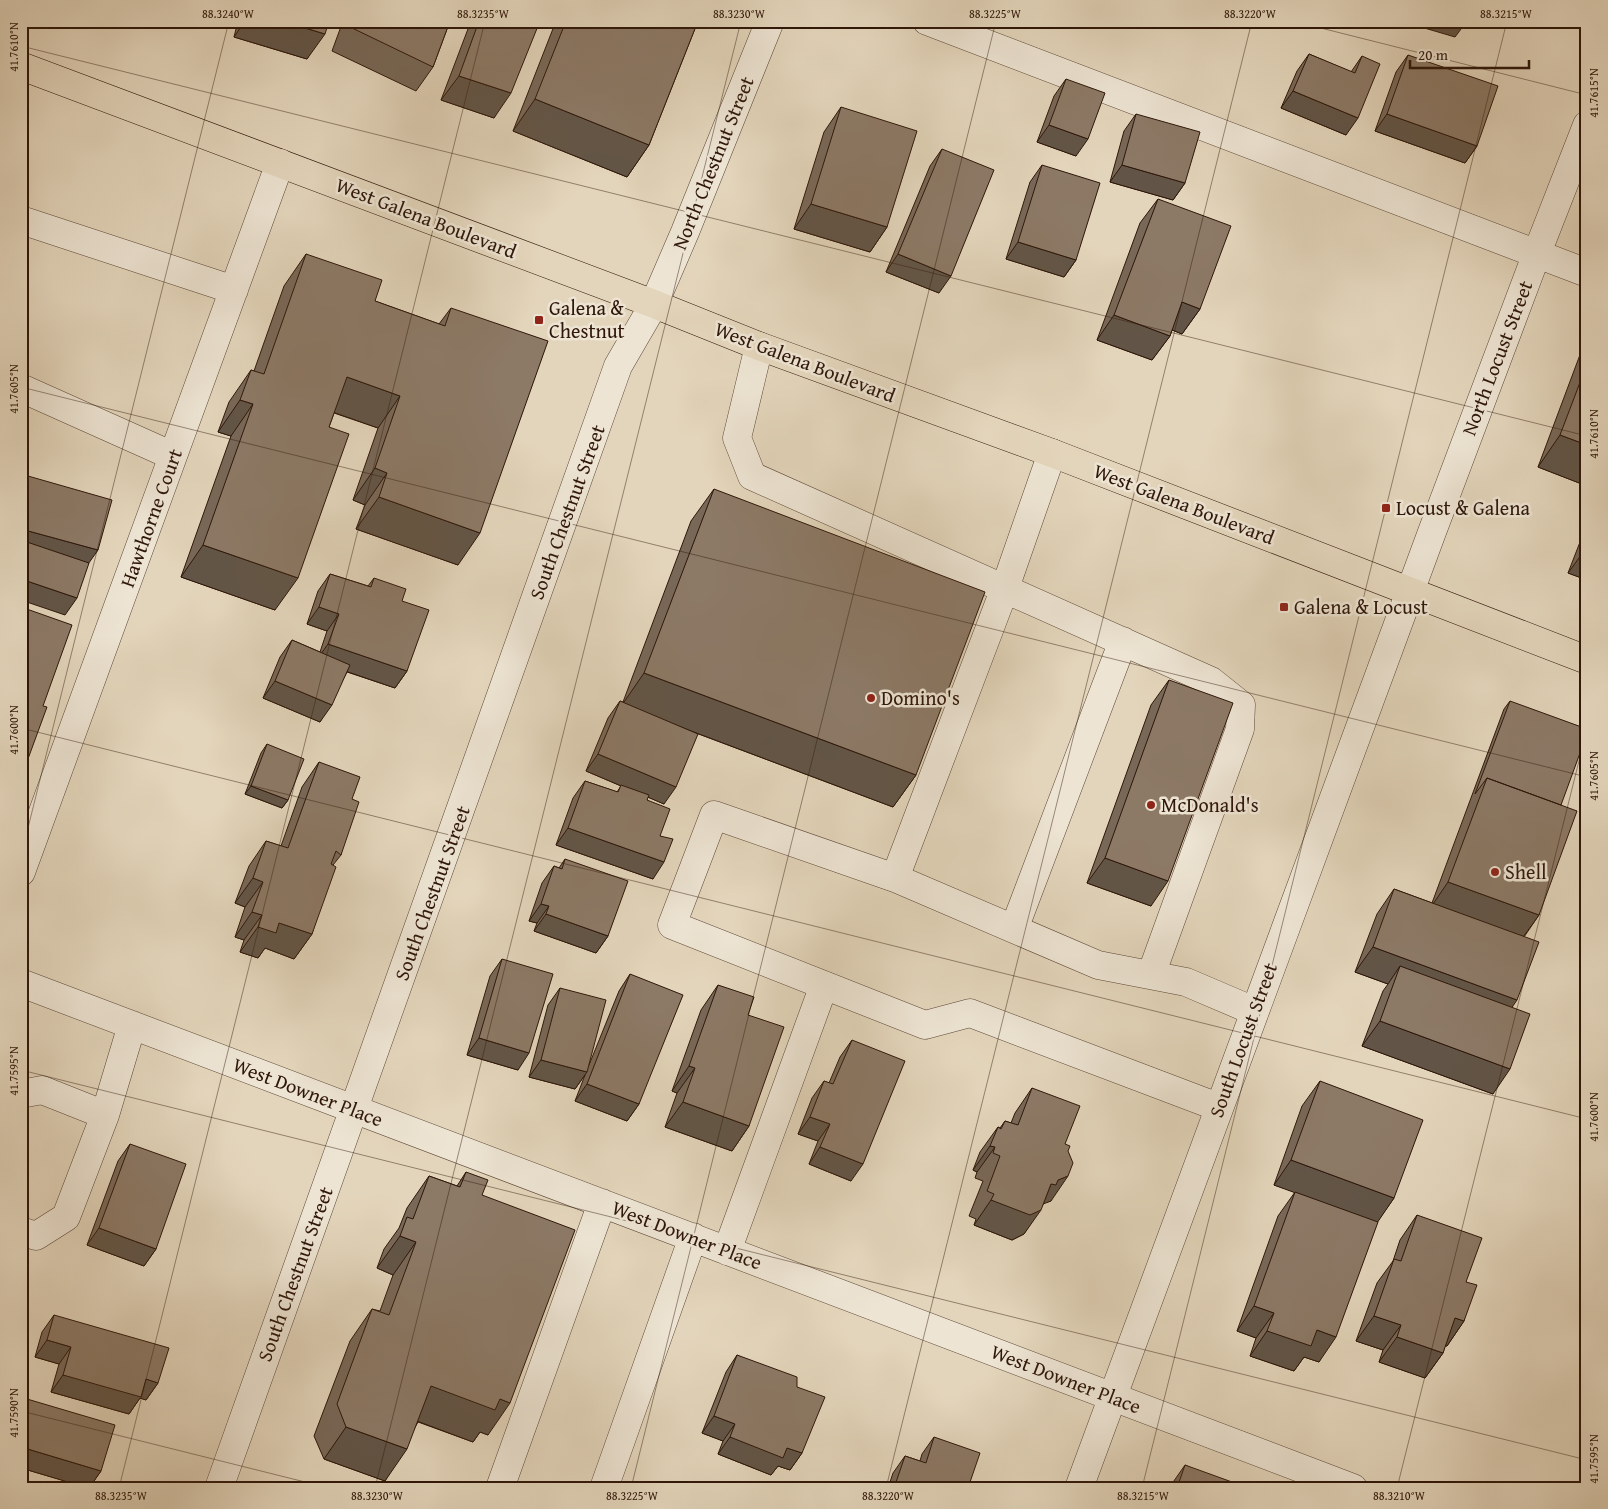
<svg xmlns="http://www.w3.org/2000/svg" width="1608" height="1509" font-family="'Gentium Book Plus',serif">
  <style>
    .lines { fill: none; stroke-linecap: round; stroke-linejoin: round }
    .minor-casing { stroke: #5b4636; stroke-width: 29 }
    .major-casing { stroke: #2e1609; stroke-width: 29 }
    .minor { stroke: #ede4d3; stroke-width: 28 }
    .major { stroke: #e3d5bb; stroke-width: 28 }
    .wall { fill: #786858; stroke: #2e1609 }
    .shaded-wall { fill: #625547; stroke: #2e1609 }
    .building { fill: #8c7966; stroke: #2e1609 }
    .ticks { fill: none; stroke: #2e1609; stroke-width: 1; stroke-opacity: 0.45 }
    .poi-dot { fill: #8f2418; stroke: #ede4d3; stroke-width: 2 }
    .labels { text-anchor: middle; stroke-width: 5; stroke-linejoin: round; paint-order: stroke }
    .street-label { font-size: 20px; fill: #2e1609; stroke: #ede4d3 }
    .poi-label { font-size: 20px; fill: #2e1609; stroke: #ede4d3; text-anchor: start }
    .neatline { fill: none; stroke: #2e1609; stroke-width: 2 }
    .ticks-label { font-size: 12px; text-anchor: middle; fill: #2e1609 }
  </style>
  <rect width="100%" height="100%" fill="#e3d5bb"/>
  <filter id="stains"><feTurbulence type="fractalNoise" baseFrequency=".004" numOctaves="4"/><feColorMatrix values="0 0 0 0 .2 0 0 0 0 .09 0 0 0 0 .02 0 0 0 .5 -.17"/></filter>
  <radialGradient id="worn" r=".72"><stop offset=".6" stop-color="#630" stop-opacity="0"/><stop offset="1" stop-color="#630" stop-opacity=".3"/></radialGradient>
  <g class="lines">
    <g class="minor-casing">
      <path id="minor" d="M927,21L1587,273
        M21,220L234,290
        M759,346L737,438L752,476L1211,681L1241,705L1240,729L1151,975
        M21,388L173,456
        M1052,453L1005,588L895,878L1098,965L1186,982L1254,1011
        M21,872L280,163
        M895,878L714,815L672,925L925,1025L970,1013L1218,1107
        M1014,929L1123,641
        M21,983L1353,1488
        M21,1094L42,1090L105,1115
        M21,1231L36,1236L66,1217L105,1115L132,1025
        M727,1251L824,985
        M219,1488L618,366L654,304L685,232L770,21
        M500,1488L602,1203
        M604,1488L693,1237
        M1079,1488L1432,532L1537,253L1587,125"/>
    </g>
    <g class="major-casing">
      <path id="major" d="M21,66L654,304L759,346L1052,453L1587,660"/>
    </g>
    <use href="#minor" class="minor"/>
    <use href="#major" class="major"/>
  </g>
  <path class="wall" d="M238,21H329L307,59L234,37Z
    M343,21H450L433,67L416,91L332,51Z
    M471,21H540L494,118L441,100Z
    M556,21H698L649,145L627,177L513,131Z
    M1309,54L1351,72L1362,56L1346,135L1281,108L1297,71Z
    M1408,55L1477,146L1465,163L1375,131L1396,72Z
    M1066,79L1076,156L1037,142L1054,96Z
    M841,107L887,227L870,252L794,229L824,132Z
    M1136,114L1185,183L1173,200L1110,182L1124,131Z
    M942,149L939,293L886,272L930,166Z
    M1042,165L1076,260L1064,277L1006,259L1030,182Z
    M1158,199L1200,309L1182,334L1172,330L1170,336L1152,360L1097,340L1140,223Z
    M306,254L375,301L439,324L451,308L458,565L356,529L365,505L353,500L378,428L334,413L329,427L275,610L181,577L231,436L218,432L229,402L251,370L254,371L284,286Z
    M1587,336V486L1538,467Z
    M714,489L916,775L893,807L688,730L664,804L648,797L647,800L660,836L653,879L556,845L573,798L585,781L617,792L621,786L586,771L608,718L620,701L623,702L691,521Z
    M1587,524V580L1568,573Z
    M330,574L368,586L374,578L407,671L395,688L347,672L320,722L263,698L280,657L292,640L320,652L327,631L307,624L318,591Z
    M1169,680L1151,906L1087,883L1151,705Z
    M1510,701L1561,805L1539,915L1524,937L1512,1008L1493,1094L1362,1046L1383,991L1388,984L1355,972L1377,914L1394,889L1432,903L1504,709Z
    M267,744L288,800L282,808L245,794L261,753Z
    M319,762L352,799L341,855L333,865L312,934L294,959L265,948L258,958L240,952L244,940L235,937L245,907L235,903L249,866L266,841L281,846L302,787Z
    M565,859L608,936L596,953L534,931L537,923L529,921L542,883L554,866L559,868Z
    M502,959L518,1070L467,1055L490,976Z
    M630,974L639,1104L627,1121L575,1101L585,1075L575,1089L529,1077L548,1005L560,988L589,1065L619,991Z
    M718,985L748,1015L749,1126L732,1151L665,1127L677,1093L672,1091L701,1010Z
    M852,1040L851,1181L809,1164L818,1141L798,1134L812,1098L824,1081L829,1083L840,1057Z
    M1320,1081L1394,1198L1377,1222L1319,1362L1304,1357L1294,1371L1250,1356L1256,1338L1237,1331L1278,1216L1295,1192L1274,1185L1302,1106Z
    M1032,1088L1065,1144L1051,1201L1044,1203L1024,1234L1012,1240L974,1225L976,1219L969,1216L983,1181L975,1178L977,1172L973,1170L980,1152L998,1127L1000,1128L1005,1121L1011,1123L1015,1113Z
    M130,1144L156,1249L144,1266L87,1245L118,1161Z
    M466,1172L482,1195L488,1435L480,1432L473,1442L418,1422L385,1481L324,1459L314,1436L350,1341L372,1309L380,1311L393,1275L377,1268L384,1249L399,1228L407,1208L429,1176L457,1186Z
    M1417,1215L1466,1282L1464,1321L1447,1346H1445L1443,1353L1425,1378L1379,1362L1383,1350L1356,1341L1377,1283L1393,1261L1400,1240Z
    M54,1315L158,1383L146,1400L140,1398L129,1414L51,1392L59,1364L35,1357L42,1332Z
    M737,1355L797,1387L802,1453L790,1470L778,1466L771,1475L718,1454L723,1441L702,1433L726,1372Z
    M27,1399L101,1471L89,1488L21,1468V1407Z
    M934,1437L968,1488H888L893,1473L905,1456L920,1461L922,1454Z
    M1185,1465L1230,1488H1169Z"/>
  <path class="shaded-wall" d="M245,21H282L325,34L307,59L234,37Z
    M1405,21H1467L1455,37L1404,22Z
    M459,76L511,93L494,118L441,100Z
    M1293,91L1358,118L1346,135L1281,108Z
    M535,99L649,145L627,177L513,131Z
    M1387,114L1477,146L1465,163L1375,131Z
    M1049,125L1088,139L1076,156L1037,142Z
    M1122,165L1185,183L1173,200L1110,182Z
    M811,204L887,227L870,252L794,229Z
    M1018,242L1076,260L1064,277L1006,259Z
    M898,254L951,276L939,293L886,272Z
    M1182,302L1200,309L1182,334L1165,327Z
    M1114,315L1170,336L1152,360L1097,340Z
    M347,377L400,396L378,428L324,409Z
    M240,400L253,404L231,436L218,432Z
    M1560,435L1587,445V486L1538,467Z
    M375,468L387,473L365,505L353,500Z
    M379,497L480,533L458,565L356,529Z
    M21,529L98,550L86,567L21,549Z
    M203,545L298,578L275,610L181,577Z
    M1587,547V580L1568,573Z
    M21,579L77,598L65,615L21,600Z
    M319,607L339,614L327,631L307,624Z
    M328,644L407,671L395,688L316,661Z
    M644,673L916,775L893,807L622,705Z
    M275,681L332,705L320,722L263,698Z
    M598,754L676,787L664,804L586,771Z
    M251,786L288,800L282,808L245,794Z
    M568,828L664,862L653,879L556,845Z
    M1105,858L1168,881L1151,906L1087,883Z
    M253,878L263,882L245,907L235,903Z
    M1448,882L1539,915L1521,940L1431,907Z
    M541,904L549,906L537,923L529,921Z
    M252,912L262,915L244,940L235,937Z
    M546,914L608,936L596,953L534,931Z
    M279,923L312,934L294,959L265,948L258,958L240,952L258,927Z
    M1373,947L1517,1000L1500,1025L1400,966L1388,984L1355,972Z
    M1380,1021L1510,1069L1493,1094L1362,1046Z
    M479,1038L529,1053L518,1070L467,1055Z
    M541,1060L587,1072L575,1089L529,1077Z
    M689,1066L695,1068L677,1093L672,1091Z
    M587,1084L639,1104L627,1121L575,1101Z
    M683,1102L749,1126L732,1151L665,1127Z
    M810,1117L830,1124L818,1141L798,1134Z
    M990,1146L995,1147L977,1172L973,1170Z
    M820,1147L863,1164L851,1181L809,1164Z
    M1291,1160L1394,1198L1377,1223L1274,1185Z
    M1068,1176L1051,1201L1043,1204L1051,1184L1058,1180Z
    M991,1200L1041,1210L1024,1234L1012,1240L974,1225Z
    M99,1228L156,1249L144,1266L87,1245Z
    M400,1236L416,1242L393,1275L377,1268Z
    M1254,1306L1274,1313L1256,1338L1237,1331Z
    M1374,1316L1401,1325L1383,1350L1356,1341Z
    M1455,1318L1464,1321L1447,1346L1438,1343Z
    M1317,1330L1336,1337L1319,1362L1304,1357L1294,1371L1250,1356L1267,1331Z
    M1397,1337L1443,1353L1425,1378L1379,1362Z
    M47,1340L71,1347L59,1364L35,1357Z
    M63,1375L146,1379L158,1383L146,1400L140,1398L129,1414L51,1392Z
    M431,1386L500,1399L510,1403L488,1435L480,1432L473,1442L409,1418Z
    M714,1416L735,1424L723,1441L702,1433Z
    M346,1427L407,1449L385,1481L324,1459Z
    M730,1437L787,1448L802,1453L790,1470L778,1466L771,1475L718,1454Z
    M21,1447L101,1471L89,1488H88L21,1468Z"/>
  <path class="building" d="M282,21H329L325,34Z
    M352,21H450L433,67L350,27Z
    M479,21H540L511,93L459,76Z
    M566,21H698L649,145L535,99Z
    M1309,54L1355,73L1362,56L1380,64L1358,118L1293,91Z
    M1408,55L1498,86L1477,146L1387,114Z
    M1066,79L1105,93L1088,139L1049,125Z
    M841,107L917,131L887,227L811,204Z
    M1136,114L1200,132L1185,183L1122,165Z
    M942,149L994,170L951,276L898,254Z
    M1042,165L1100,183L1076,260L1018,242Z
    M1158,199L1231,226L1200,309L1182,302L1170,336L1114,315Z
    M306,254L382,280L375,301L445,326L451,308L548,341L480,533L379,497L387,473L375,468L400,396L347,377L329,427L349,434L298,578L203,545L253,404L240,400L251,370L264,374Z
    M1587,364V445L1560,435Z
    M21,474L112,500L98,550L21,529Z
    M714,489L985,592L916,775L644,673Z
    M21,540L89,563L77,598L21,579Z
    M330,574L371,587L374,578L406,589L402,601L429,610L407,671L328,644L339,614L319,607Z
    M21,607L72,625L43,706L47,707L21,778Z
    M292,640L350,665L332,705L275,681Z
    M1169,680L1233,703L1168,881L1105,858Z
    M620,701L698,734L676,787L598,754Z
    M1510,701L1587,729V734L1561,805L1487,778L1475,794Z
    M267,744L304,759L288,800L251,786Z
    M319,762L360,777L352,799L359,802L341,855L336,851L331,864L336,867L312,934L279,923L276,933L258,927L262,915L252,912L263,882L253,878L266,841L288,848Z
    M1487,778L1577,811L1539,915L1448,882Z
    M585,781L618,792L621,785L649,795L647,800L670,809L660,836L673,839L664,862L568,828Z
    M565,859L628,881L608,936L546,914L549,906L541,904L554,866L562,869Z
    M1394,889L1539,942L1517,1000L1373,947Z
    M502,959L553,974L529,1053L479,1038Z
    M1400,966L1530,1014L1510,1069L1380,1021Z
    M630,974L683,995L639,1104L587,1084Z
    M718,985L754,997L748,1015L784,1027L749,1126L683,1102L695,1068L689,1066Z
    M560,988L606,1000L587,1072L541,1060Z
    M852,1040L905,1061L863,1164L820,1147L830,1124L810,1117L824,1081L833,1084Z
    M1320,1081L1423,1120L1394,1198L1291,1160Z
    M1032,1088L1080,1106L1065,1144L1070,1146L1068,1151L1073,1163L1068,1176L1058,1180L1056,1185L1051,1184L1041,1210L1030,1215L991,1200L994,1194L987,1191L1000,1156L993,1153L995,1147L990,1146L998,1127L1001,1129L1005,1121L1018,1125Z
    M130,1144L186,1164L156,1249L99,1228Z
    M466,1172L488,1180L482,1195L575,1230L510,1403L500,1399L495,1410L431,1386L407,1449L346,1427L337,1404L372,1309L389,1315L416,1242L400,1236L407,1217L413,1219L429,1176L460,1187Z
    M1295,1192L1378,1222L1336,1337L1317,1330L1311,1346L1267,1331L1274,1313L1254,1306Z
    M1417,1215L1482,1238L1466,1282L1477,1285L1464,1321L1455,1318L1443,1353L1397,1337L1401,1325L1374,1316L1394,1259L1401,1261Z
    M54,1315L169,1348L158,1383L146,1379L141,1397L63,1375L71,1347L47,1340Z
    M737,1355L797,1377V1387L825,1397L802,1453L787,1448L783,1458L730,1437L735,1424L714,1416Z
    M27,1399L115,1425L101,1471L21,1447V1413H22Z
    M934,1437L980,1453L968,1488H894L905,1456L926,1463Z
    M1185,1465L1232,1482L1230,1488H1177Z"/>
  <path class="ticks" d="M1293,21L1587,95M21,46L1587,436M21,387L1587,777M21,728L1587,1119M21,856L229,21M21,1070L1587,1460M21,1411L329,1488M119,1488L485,21M375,1488L741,21M631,1488L996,21M886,1488L1252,21M1142,1488L1507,21M1397,1488L1587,729"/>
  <g class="poi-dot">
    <rect x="534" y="315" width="10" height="10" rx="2.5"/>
    <rect x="1381" y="503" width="10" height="10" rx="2.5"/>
    <rect x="1279" y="602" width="10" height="10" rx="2.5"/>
    <circle cx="871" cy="698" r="5"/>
    <circle cx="1151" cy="805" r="5"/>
    <circle cx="1495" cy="872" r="5"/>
  </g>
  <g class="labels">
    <g class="street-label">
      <text transform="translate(713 163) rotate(-68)" y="7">North Chestnut Street</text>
      <text transform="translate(426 218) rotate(21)" y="7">West Galena Boulevard</text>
      <text transform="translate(1497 358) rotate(-69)" y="7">North Locust Street</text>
      <text transform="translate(805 362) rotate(21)" y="7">West Galena Boulevard</text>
      <text transform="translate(1184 504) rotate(21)" y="7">West Galena Boulevard</text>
      <text transform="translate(567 512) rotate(-70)" y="7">South Chestnut Street</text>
      <text transform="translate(151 518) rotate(-70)" y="7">Hawthorne Court</text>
      <text transform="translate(432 893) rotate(-70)" y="7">South Chestnut Street</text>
      <text transform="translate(1243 1040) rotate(-70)" y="7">South Locust Street</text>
      <text transform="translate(308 1092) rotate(21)" y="7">West Downer Place</text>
      <text transform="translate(687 1235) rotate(21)" y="7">West Downer Place</text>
      <text transform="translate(295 1274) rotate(-70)" y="7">South Chestnut Street</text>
      <text transform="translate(1066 1379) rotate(21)" y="7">West Downer Place</text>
    </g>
    <g class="poi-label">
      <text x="549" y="315">Galena &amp;<tspan x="549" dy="23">Chestnut</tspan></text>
      <text x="1396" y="515">Locust &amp; Galena</text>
      <text x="1294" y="614">Galena &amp; Locust</text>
      <text x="881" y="705">Domino's</text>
      <text x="1161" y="812">McDonald's</text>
      <text x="1505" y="879">Shell</text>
    </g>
  </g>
  <rect width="1608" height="1509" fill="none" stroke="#e3d5bb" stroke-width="55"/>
  <path d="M1410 60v8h119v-8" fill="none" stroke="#2e1609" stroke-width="2.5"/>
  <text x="1418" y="60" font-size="15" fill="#2e1609" stroke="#ede4d3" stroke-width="4" paint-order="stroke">20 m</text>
  <rect x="28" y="28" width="1552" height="1454" class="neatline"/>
  <g class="ticks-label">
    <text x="228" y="18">88.3240°W</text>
    <text x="483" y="18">88.3235°W</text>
    <text x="739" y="18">88.3230°W</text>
    <text x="995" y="18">88.3225°W</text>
    <text x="1250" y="18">88.3220°W</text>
    <text x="1506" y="18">88.3215°W</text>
    <text transform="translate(14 47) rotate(-90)" y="4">41.7610°N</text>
    <text transform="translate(1594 93) rotate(-90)" y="4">41.7615°N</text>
    <text transform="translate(14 389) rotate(-90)" y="4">41.7605°N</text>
    <text transform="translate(1594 434) rotate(-90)" y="4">41.7610°N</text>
    <text transform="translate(14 730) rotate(-90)" y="4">41.7600°N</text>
    <text transform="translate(1594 776) rotate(-90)" y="4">41.7605°N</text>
    <text transform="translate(14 1071) rotate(-90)" y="4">41.7595°N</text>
    <text transform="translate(1594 1117) rotate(-90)" y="4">41.7600°N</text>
    <text transform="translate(14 1413) rotate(-90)" y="4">41.7590°N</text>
    <text transform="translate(1594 1459) rotate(-90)" y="4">41.7595°N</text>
    <text x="121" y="1500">88.3235°W</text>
    <text x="377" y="1500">88.3230°W</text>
    <text x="632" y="1500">88.3225°W</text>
    <text x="888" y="1500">88.3220°W</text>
    <text x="1143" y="1500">88.3215°W</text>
    <text x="1399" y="1500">88.3210°W</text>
  </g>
  <rect width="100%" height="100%" filter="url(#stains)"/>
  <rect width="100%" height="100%" fill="url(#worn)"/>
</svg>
